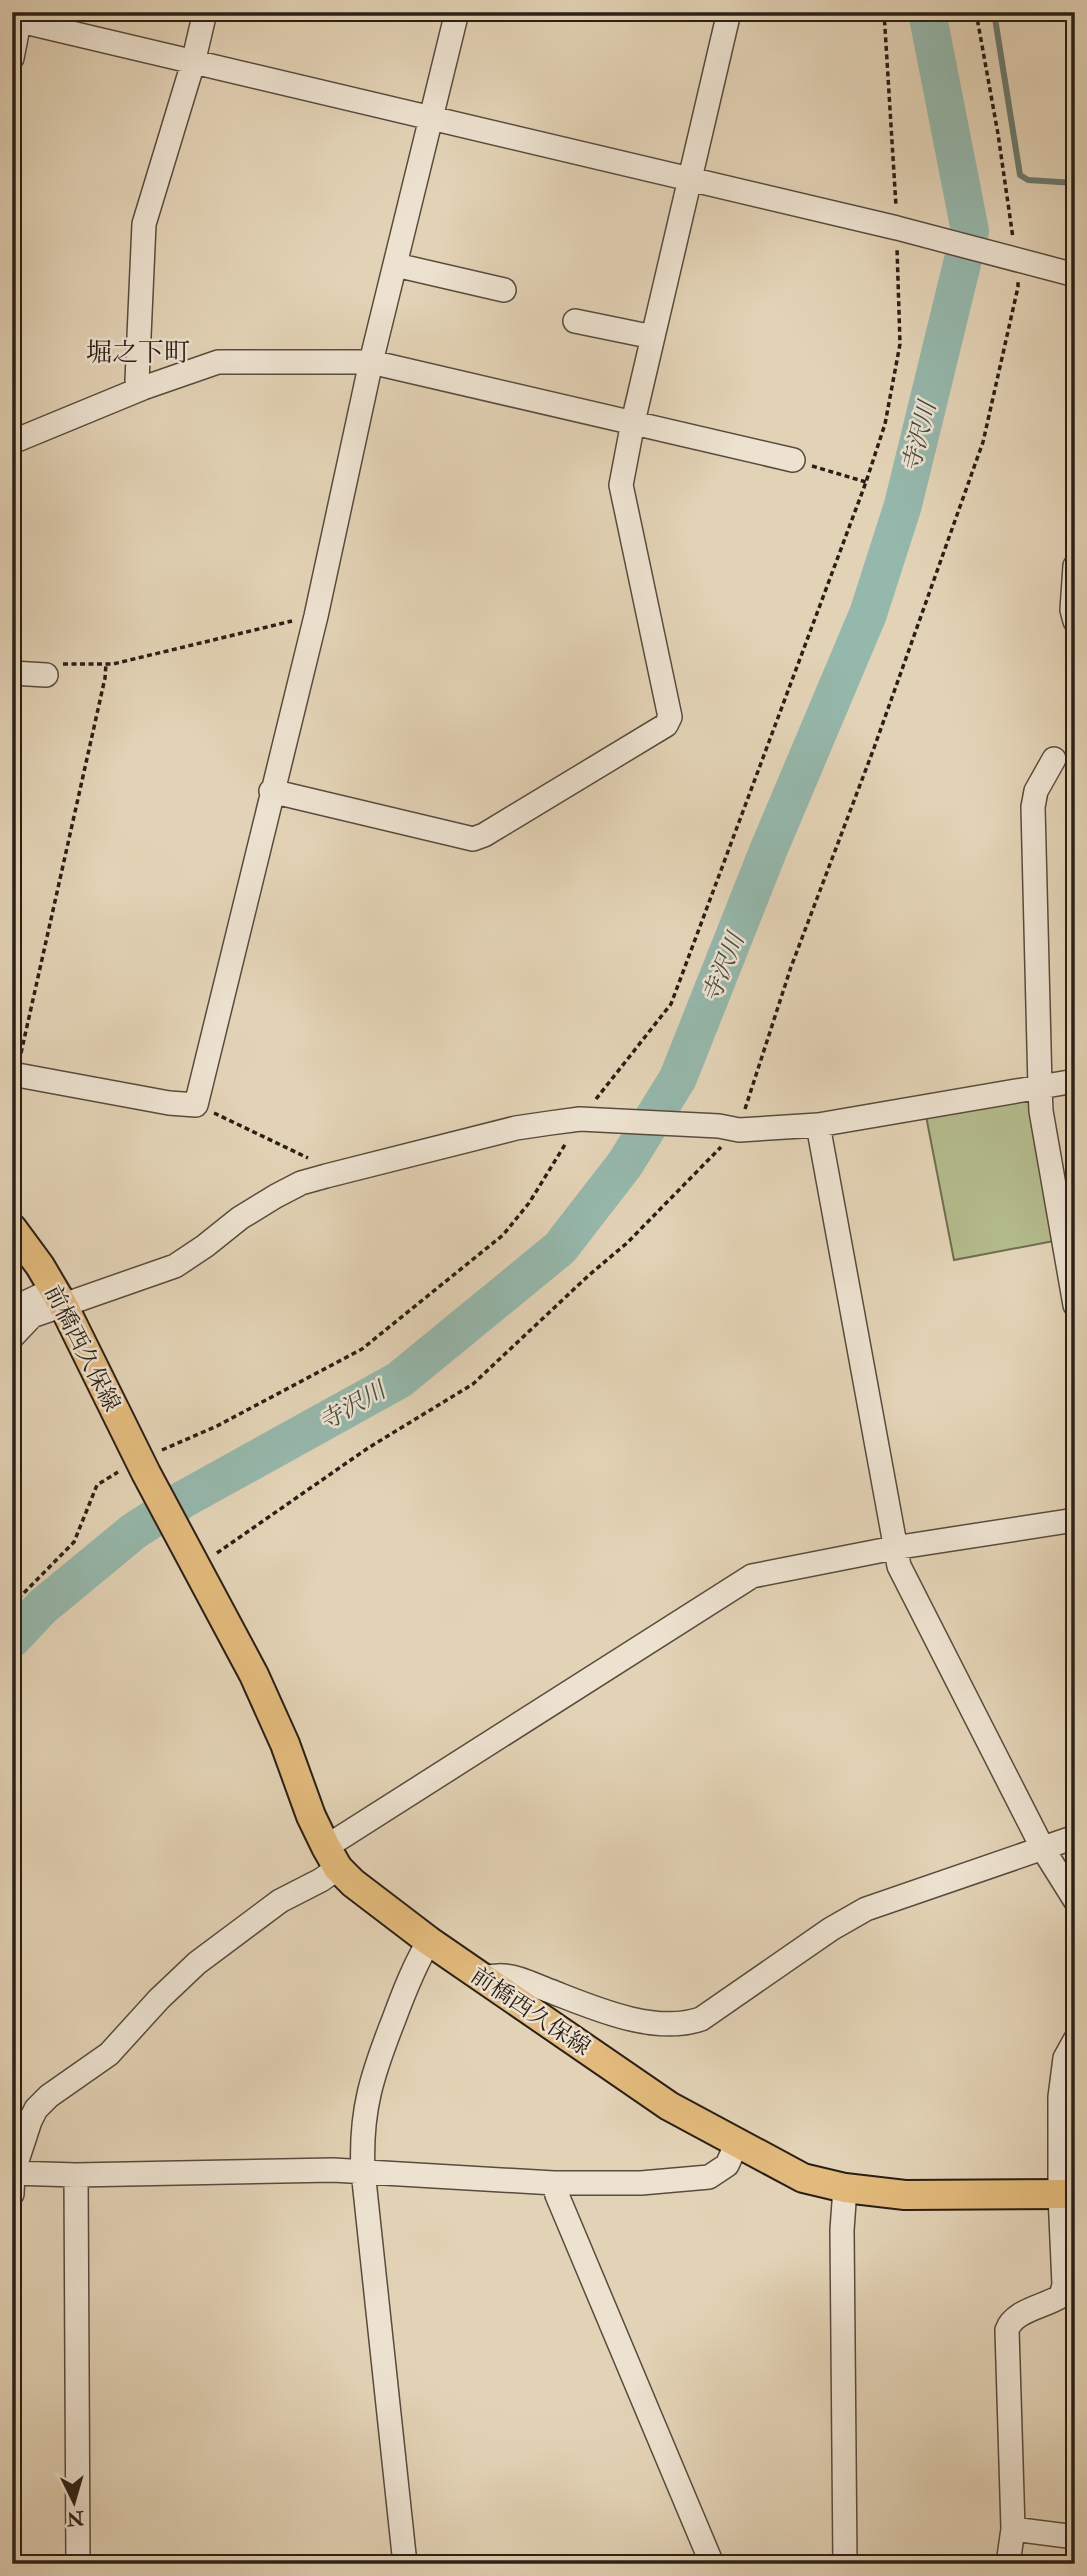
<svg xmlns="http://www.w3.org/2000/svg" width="1087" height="2576" font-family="'IM FELL Double Pica','Noto Serif JP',serif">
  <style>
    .green { fill: #b4bc8d; stroke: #6f6e51; stroke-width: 2 }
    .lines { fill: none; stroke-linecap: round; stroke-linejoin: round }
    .stream { stroke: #6a7b70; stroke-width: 6 }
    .river { stroke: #95b8ac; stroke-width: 38 }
    .minor-casing { stroke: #584c3d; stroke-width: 26 }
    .major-casing { stroke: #2a1f15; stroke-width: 32 }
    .path { stroke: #2a1f15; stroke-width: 3.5; stroke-dasharray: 5 3.5; stroke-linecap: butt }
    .minor { stroke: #ede2d0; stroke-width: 23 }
    .major { stroke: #e2ba7b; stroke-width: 28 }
    .labels { text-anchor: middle; stroke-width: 5; stroke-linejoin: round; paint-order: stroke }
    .street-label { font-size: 23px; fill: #2a1f15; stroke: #ede2d0 }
    .water-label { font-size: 24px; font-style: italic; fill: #4a4d42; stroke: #ede2d0 }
    .quarter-label { font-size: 26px; fill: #2a1f15; stroke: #ede2d0 }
  </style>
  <rect width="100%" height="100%" fill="#e3d3b6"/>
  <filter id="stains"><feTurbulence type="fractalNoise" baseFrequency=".00286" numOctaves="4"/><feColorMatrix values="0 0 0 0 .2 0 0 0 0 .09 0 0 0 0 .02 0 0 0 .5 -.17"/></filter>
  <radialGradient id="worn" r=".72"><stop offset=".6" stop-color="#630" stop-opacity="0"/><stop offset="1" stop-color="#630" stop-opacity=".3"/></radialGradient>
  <path class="green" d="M1023,1097L1029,1101L1033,1108L1054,1241L954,1260L926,1116Z"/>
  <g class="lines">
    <path class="stream" d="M994,12L1020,175L1028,180L1075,183"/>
    <path class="river" d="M12,1639L42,1607L134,1531L184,1499L399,1380L560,1248L625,1164L678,1078L768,851L868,614L903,505L970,231L927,12"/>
    <g class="minor-casing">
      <path id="minor" d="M12,19L897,228L1075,275
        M12,58L21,12
        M396,265L504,290
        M575,321L653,337
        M143,388L137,381L144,224L193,63L205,12
        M12,442L143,388L218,362H371L793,460
        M1075,566L1072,610L1075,621
        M12,673L46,675
        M1054,759L1036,791L1033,807L1040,1087L1041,1111L1075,1305
        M271,791L473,839L484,835L666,725L670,717L621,485L633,422L729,12
        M12,1074L169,1103L196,1105L316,616L371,362L457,12
        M818,1125L899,1566L1043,1849L1075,1900
        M12,1309L48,1292
        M12,1337L32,1316L175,1266L205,1246L240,1218L276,1196L301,1183L326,1176L516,1128L550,1123L580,1119L719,1126L739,1130L818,1125L1075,1081
        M326,1847L752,1576L894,1548L1075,1520
        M483,1978C490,1977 498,1975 504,1976C520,1977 536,1986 550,1991C594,2008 654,2035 701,2019L831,1929L866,1909L1075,1837
        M12,2173L76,2175L333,2170L554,2183H641L709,2177L727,2165L737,2143
        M76,2175L78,2564
        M554,2183L557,2195L712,2564
        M12,2194L13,2173L30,2121L36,2109L49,2096L109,2054L159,1999L197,1963L280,1901L321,1880L338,1868
        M1013,2529L1075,2537
        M405,2564L363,2171C360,2111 372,2075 394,2019C404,1992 414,1966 429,1941
        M845,2564L842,2230L845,2188
        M1008,2564L1013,2529L1007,2330C1014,2310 1044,2307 1061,2296L1064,2285L1060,2195V2097L1065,2058L1075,2040"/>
    </g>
    <g class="major-casing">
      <path id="major" d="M12,1228L40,1266L63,1305L146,1473L254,1675L285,1744L311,1816L326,1847L338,1868L353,1883L429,1941L669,2106L803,2178L845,2188L905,2195L1075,2194"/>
    </g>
    <path class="path" d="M884,12L896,206
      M976,12L998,134L1013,238
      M812,466L866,482
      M63,664H113L292,621
      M21,1053L105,678L106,664
      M596,1099L671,1004L866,482L885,424L900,344L897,248
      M745,1109L791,967L874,748L983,442L1018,287V280
      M214,1113L308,1158
      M162,1450L217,1426L362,1349L503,1235L529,1203L566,1143
      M217,1553L368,1448L473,1384L588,1276L627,1243L721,1147
      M12,1605L74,1542L97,1485L118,1472"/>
    <use href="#minor" class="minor"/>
    <use href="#major" class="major"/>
  </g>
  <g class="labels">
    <g class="street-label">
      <text transform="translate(83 1348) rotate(63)" y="8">前橋西久保線</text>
      <text transform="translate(531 2011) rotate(34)" y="8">前橋西久保線</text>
    </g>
    <g class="water-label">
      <text transform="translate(919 437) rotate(-76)" y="8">寺沢川</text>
      <text transform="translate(723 968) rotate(-68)" y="8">寺沢川</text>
      <text transform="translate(352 1406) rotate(-30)" y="8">寺沢川</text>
    </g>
    <g class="quarter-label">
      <text x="138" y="361">堀之下町</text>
    </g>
  </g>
  <rect width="1087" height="2576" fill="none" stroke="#e3d3b6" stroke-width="42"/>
  <rect x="14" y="14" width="1059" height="2548" fill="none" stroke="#2a1f15" stroke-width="3.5"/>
  <rect x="21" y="21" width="1045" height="2534" fill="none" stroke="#2a1f15" stroke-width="2"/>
  <g transform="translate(74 2502) rotate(175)" stroke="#ede2d0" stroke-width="5" paint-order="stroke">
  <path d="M0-5L12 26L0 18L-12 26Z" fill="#2a1f15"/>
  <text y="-10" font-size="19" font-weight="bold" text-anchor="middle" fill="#2a1f15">N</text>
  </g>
  <rect width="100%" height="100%" filter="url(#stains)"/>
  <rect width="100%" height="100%" fill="url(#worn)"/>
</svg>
